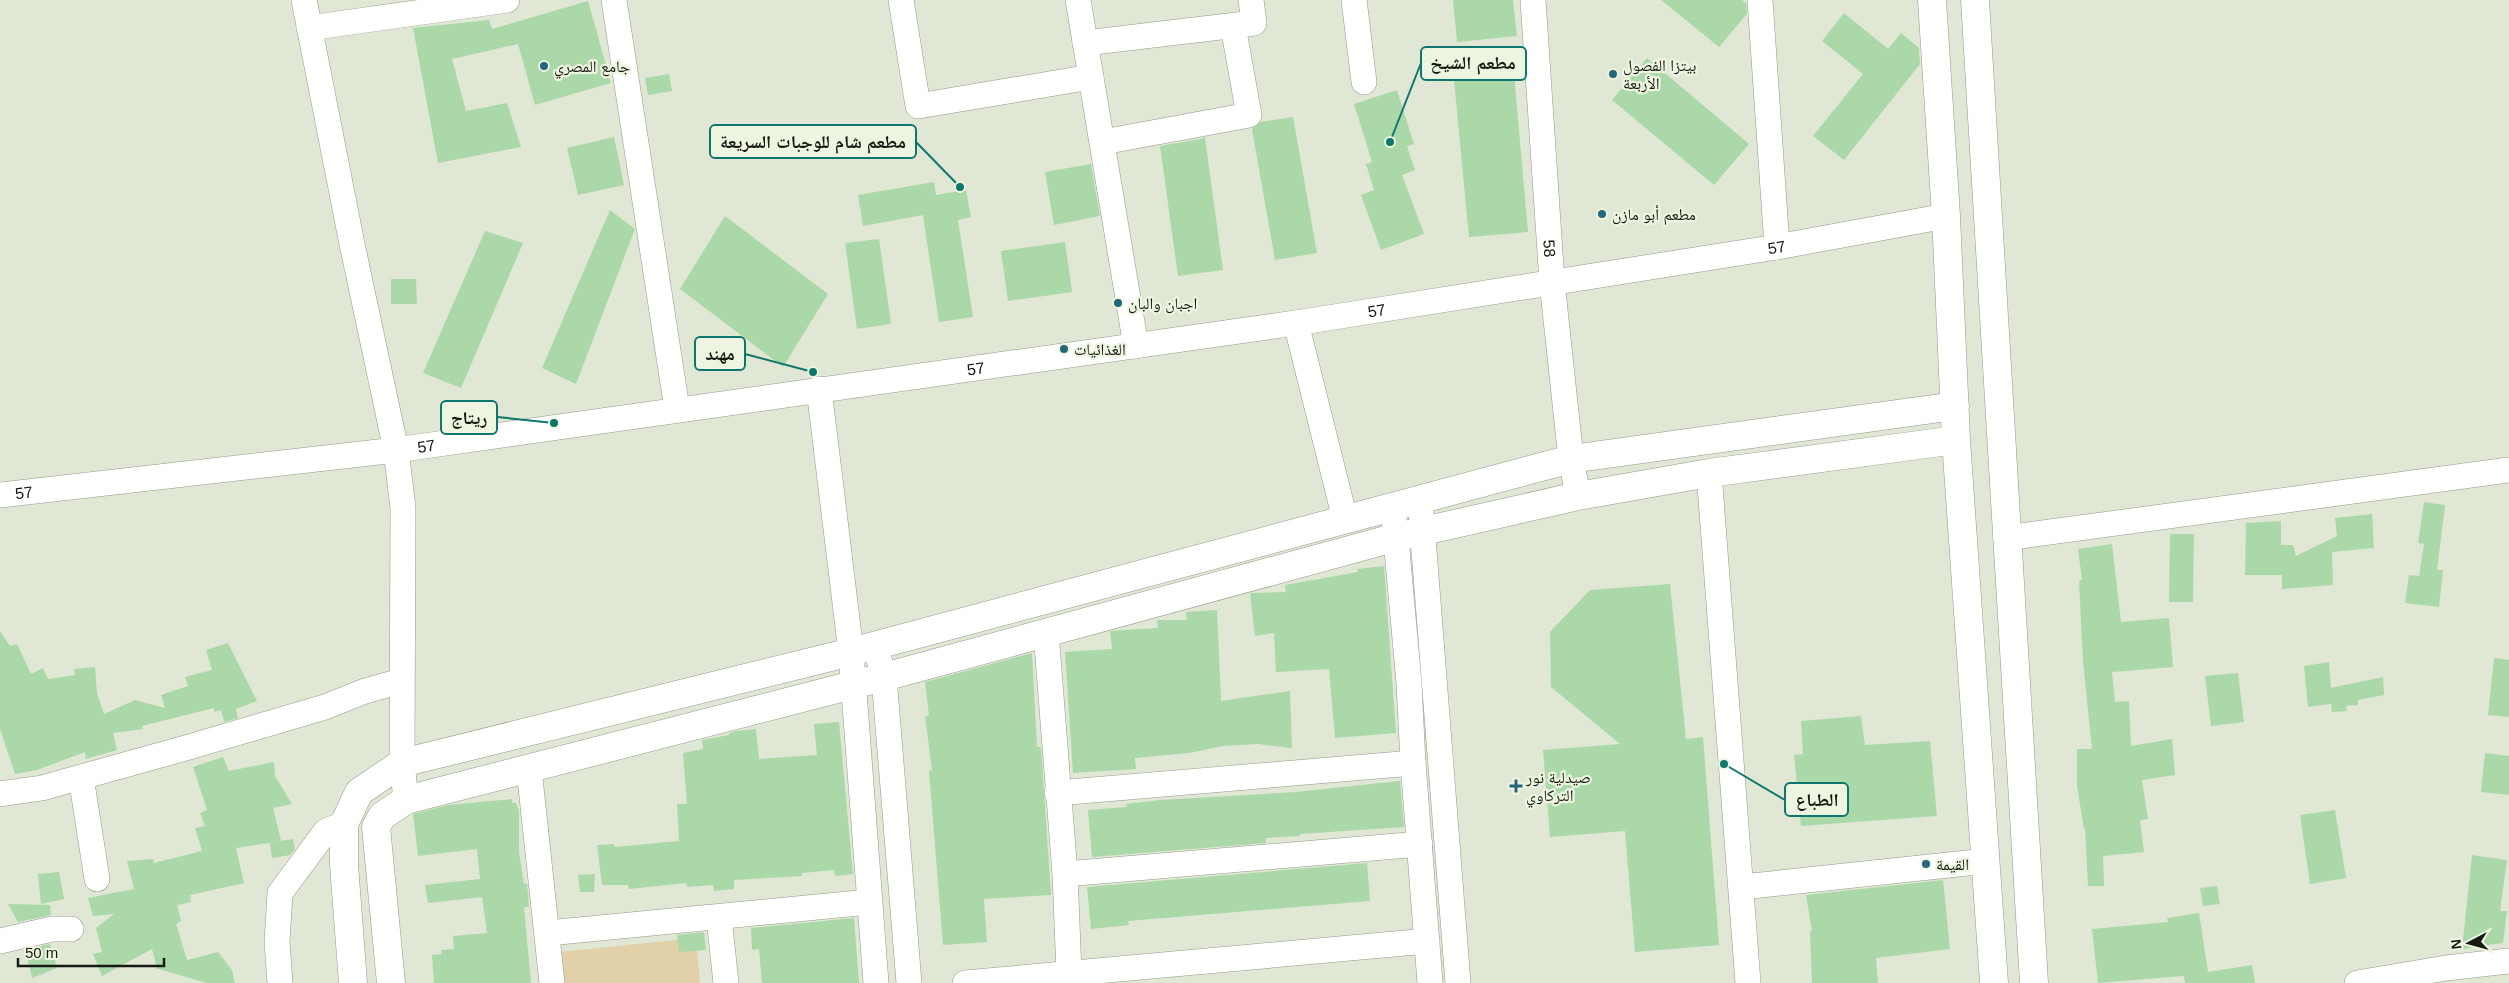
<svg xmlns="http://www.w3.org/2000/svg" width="2509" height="983" font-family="Helvetica,'Noto Naskh Arabic',sans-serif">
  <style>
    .green { fill: #e2d0a8 }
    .building { fill: #abd8a9 }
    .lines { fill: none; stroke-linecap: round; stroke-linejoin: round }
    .minor-casing { stroke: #939a89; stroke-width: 26 }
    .major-casing { stroke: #939a89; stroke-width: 29 }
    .minor { stroke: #fff; stroke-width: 25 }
    .major { stroke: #fff; stroke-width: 28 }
    .poi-dot { fill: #25677a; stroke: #edf5e1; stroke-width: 2 }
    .labels { text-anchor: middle; stroke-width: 4.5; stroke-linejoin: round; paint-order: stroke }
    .poi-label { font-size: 16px; fill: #171a13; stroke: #edf5e1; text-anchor: start }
    .street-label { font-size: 16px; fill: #171a13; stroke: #edf5e1 }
    .leader { fill: none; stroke: #0f766e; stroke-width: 2 }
    .callout-dot { fill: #0f766e; stroke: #edf5e1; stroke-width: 2 }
    .callout { fill: #edf5e1; stroke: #0f766e; stroke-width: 2 }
    .callout-label { font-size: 18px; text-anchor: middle; font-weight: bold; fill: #171a13 }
  </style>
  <rect width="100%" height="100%" fill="#e0e7d4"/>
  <path class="green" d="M696,938L700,983H562L560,952Z"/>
  <path class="building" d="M1453,0H1513L1517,36L1457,42Z
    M1661,0H1742L1746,3L1747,14L1719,47Z
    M588,1L611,83L535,105L518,44L452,59L466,111L507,103L521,147L438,163L413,28L489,20L492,29Z
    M1844,13L1888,49L1901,33L1919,48L1920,64L1844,160L1813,136L1863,74L1822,41Z
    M1647,58L1749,144L1714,185L1612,100Z
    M669,74L672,91L648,95L645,78Z
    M1514,74L1528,232L1469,237L1454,80Z
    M1397,90L1414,144L1407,146L1415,170L1402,175L1424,234L1381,250L1361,195L1374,190L1366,164L1372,162L1354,104Z
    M1293,117L1317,253L1275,260L1252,129L1261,122Z
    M614,137L624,185L578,195L567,148Z
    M1205,138L1223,270L1178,276L1160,146Z
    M1091,164L1100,216L1054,225L1045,172Z
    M934,182L936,195L966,190L971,217L958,220L973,317L939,322L923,215L863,226L858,195Z
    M610,210L635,229L576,384L542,368Z
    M725,216L828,294L783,367L680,289Z
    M485,231L523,243L461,388L423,373Z
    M879,239L891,324L857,329L845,243Z
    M1065,242L1072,292L1008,301L1001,251Z
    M391,279H416L417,304H391Z
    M2424,502L2445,505L2437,570H2443L2439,607L2405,603L2409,575L2419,576L2424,544L2418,543Z
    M2372,514L2374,548L2332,552L2333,585L2282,589V575H2245L2246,523L2281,521V545H2293L2296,556L2337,536L2335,518Z
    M2170,534H2194L2193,602H2169Z
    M2112,544L2121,622L2169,618L2173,667L2112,672L2115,702L2129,701L2131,746L2172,739L2175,775L2142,780L2148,819L2140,820L2144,852L2103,856L2104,886H2088L2085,828L2084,829L2077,786V749H2092L2083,661L2079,581L2082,580L2078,549Z
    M1384,566L1396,733L1335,738L1329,669L1276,672L1274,633L1255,636L1250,593L1286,592L1285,585L1358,572L1357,569Z
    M1670,584L1686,739L1703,737L1719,945L1635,952L1625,831L1550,837L1543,750L1620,744L1551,687L1550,632L1590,590Z
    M1217,610L1221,701L1290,691L1292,748L1258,744L1223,746L1189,753L1135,758L1136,769L1073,773L1065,652L1112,649L1110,631L1158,628L1157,620H1187L1186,612Z
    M0,631L10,646L17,644L31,674L43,668L48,679L75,675L74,669L95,667L97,693L104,714L135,700L165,708L161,695L188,686L185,677L212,670L206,650L228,643L257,701L236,709L238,718L224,722L221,710L214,712V708L142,726L143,729L113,733L117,750L86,759L85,752L37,770L15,774L0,729Z
    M1032,653L1037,747H1041L1051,895L984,899L987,942L943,945L929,771L932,770L925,716H929L925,682Z
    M2494,658L2509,660V717L2488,715Z
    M2329,662L2331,688L2383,677L2384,695L2358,700V705L2346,706L2347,711L2332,712L2331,704L2308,707L2304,666Z
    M2238,673L2244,722L2211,726L2205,676Z
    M1861,716L1865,745L1930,741L1937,816L1801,826L1794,755L1803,754L1801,721Z
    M839,722L853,874L835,876L834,870L802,873V876L734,880V889L714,891L713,885L687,887L686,883L629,889L628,885H602L597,845L614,844L615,847L679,841L677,804H687L683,753L703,749L702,740L729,735V733L737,731L756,729L759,759L817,755L814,724Z
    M2485,753L2509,756V795L2481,792Z
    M223,757L229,771L274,762L275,776L292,804L273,808L281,841L236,848L244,883L190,895L191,902L177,905L181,921L176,924L187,960L218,952L232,970L235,983H207L155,968H157L152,949L102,976L93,954L102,952L96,928L114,914L93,916L88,898L134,889L127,861L153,859L154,863L202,851L195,828L205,826L200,813L207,810L193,767Z
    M1400,781L1404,827L1300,834V836L1266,838V843L1092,857L1088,810L1127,807L1126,804L1160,800L1296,792Z
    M512,799V803H516L519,811V852L524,884L527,883L529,907H524L531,983H434L432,955L442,954L441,950L454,949L453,936L487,933L482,897L428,903L425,885L480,879L477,849L418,856L413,814L448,805Z
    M2335,810L2346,878L2310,884L2300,815Z
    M293,839L295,849L290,855L272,858L270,843Z
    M2472,855L2507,860L2500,911H2507L2503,943L2462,949Z
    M1367,863L1370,901L1128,921L1129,925L1091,929L1087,887Z
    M59,872L64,899L41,904L38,874Z
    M595,874L594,892H580L578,875Z
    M1943,880L1950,949L1876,958L1878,983H1812L1810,931H1812L1806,895Z
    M2217,886L2220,904L2203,906L2200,888Z
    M8,904L50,905L51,915L18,922Z
    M2199,913L2208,972L2252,965L2255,983H2185L2184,976L2098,983L2092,929L2168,922L2167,918Z
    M854,918L859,983H762L759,949L752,950L751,928Z
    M704,932L706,950L679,952L677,935Z
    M50,944L57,968L32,978L26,952H34L32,948Z"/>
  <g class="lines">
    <g class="minor-casing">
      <g id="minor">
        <path d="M304,0L352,244L396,450L403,508L402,763L406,800"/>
        <path d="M614,0L677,409"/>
        <path d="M901,0L918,106L1091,77"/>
        <path d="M1078,0L1136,346"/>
        <path d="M1354,0L1364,82"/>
        <path id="s1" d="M1533,0L1552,282L1571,459L1578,496"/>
        <path d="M1760,0L1777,247"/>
        <path d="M309,28L507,0"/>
        <path d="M1085,43L1254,23L1251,0"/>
        <path d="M1103,142L1249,115L1233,26"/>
        <path d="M1296,323L1345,519"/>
        <path d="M819,389L851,652L876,983"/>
        <path d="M1709,473L1748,983"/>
        <path id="s2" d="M0,495L396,450L1296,323L1777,247L1946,216"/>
        <path d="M1420,500L1458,983"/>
        <path d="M1393,506L1409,683L1413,763L1430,983"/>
        <path d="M2006,538L2509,470"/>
        <path d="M1046,632L1065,874L1069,973"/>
        <path d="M875,645L884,677L909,983"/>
        <path d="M529,769L552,983"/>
        <path d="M81,777L97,879"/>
        <path d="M1057,793L1413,763"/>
        <path d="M0,794L42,788L189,747L325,707L365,691L401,681"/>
        <path d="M1065,874L1420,844"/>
        <path d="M1742,887L1986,861"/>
        <path d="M719,918L726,983"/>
        <path d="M548,933L869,902"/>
        <path d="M0,941L52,929H71"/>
        <path d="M280,983L277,942L280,893L326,831L344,824"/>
        <path d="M965,983L1427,941"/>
        <path d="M2357,983L2446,968L2509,961"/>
      </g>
    </g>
    <g class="major-casing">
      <path id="major" d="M1932,0L1946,216L1956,440L1994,983
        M1975,0L2034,983
        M353,983L344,865V824L359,792L402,763L851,652L1571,459L1955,406
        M391,983L376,827L382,816L406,800L884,677L1397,537L1578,496L1709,473L1956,440"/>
    </g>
    <use href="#minor" class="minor"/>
    <use href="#major" class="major"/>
  </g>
  <g class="poi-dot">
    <circle cx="544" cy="66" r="5"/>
    <circle cx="1613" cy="74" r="5"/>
    <circle cx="1602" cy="214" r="5"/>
    <circle cx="1118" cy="303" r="5"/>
    <circle cx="1064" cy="349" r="5"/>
    <path d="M1513.5 778.5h5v5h5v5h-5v5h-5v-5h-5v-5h5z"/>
    <circle cx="1926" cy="864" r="5"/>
  </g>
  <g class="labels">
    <g class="poi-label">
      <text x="1623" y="71">بيتزا الفصول<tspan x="1623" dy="18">الأربعة</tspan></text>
      <text x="554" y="72">جامع المصري</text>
      <text x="1612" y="220">مطعم أبو مازن</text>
      <text x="1128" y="309">اجبان والبان</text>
      <text x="1074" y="355">الغذائيات</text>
      <text x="1526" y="783">صيدلية نور<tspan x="1526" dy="18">التركاوي</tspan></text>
      <text x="1936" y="870">القيمة</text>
    </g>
    <g class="street-label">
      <text dy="6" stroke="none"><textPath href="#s2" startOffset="1794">57</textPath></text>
      <text dy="6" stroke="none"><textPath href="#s1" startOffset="249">58</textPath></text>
      <text dy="6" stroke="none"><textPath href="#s2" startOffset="1389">57</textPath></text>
      <text dy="6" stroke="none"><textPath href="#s2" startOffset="984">57</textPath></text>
      <text dy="6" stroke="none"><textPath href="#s2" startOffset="429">57</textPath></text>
      <text dy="6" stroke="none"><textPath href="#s2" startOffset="24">57</textPath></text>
    </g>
  </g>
  <path class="leader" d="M1390 142L1421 63M960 187L916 142M813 372L745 354M554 423L497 417M1724 764L1785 800"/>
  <g class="callout-dot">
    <circle cx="1390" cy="142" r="5"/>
    <circle cx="960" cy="187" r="5"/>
    <circle cx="813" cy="372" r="5"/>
    <circle cx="554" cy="423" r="5"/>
    <circle cx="1724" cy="764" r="5"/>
  </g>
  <g class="callout">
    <rect x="1421" y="47" width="105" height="33" rx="5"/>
    <rect x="710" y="125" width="206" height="33" rx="5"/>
    <rect x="695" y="337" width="50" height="33" rx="5"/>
    <rect x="441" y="401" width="56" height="33" rx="5"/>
    <rect x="1785" y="783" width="63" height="33" rx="5"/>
  </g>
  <g class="callout-label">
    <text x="1473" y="69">مطعم الشيخ</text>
    <text x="813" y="148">مطعم شام للوجبات السريعة</text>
    <text x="720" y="360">مهند</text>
    <text x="469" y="424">ريتاج</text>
    <text x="1817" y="806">الطباع</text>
  </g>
  <g transform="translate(2469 943) rotate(264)" stroke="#edf5e1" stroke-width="4" paint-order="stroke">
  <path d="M0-4L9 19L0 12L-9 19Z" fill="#171a13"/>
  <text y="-8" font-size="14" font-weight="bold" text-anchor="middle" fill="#171a13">N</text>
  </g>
  <path d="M18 958v8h146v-8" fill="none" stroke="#171a13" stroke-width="2.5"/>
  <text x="25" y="958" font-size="15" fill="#171a13" stroke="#edf5e1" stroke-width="4" paint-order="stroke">50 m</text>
</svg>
